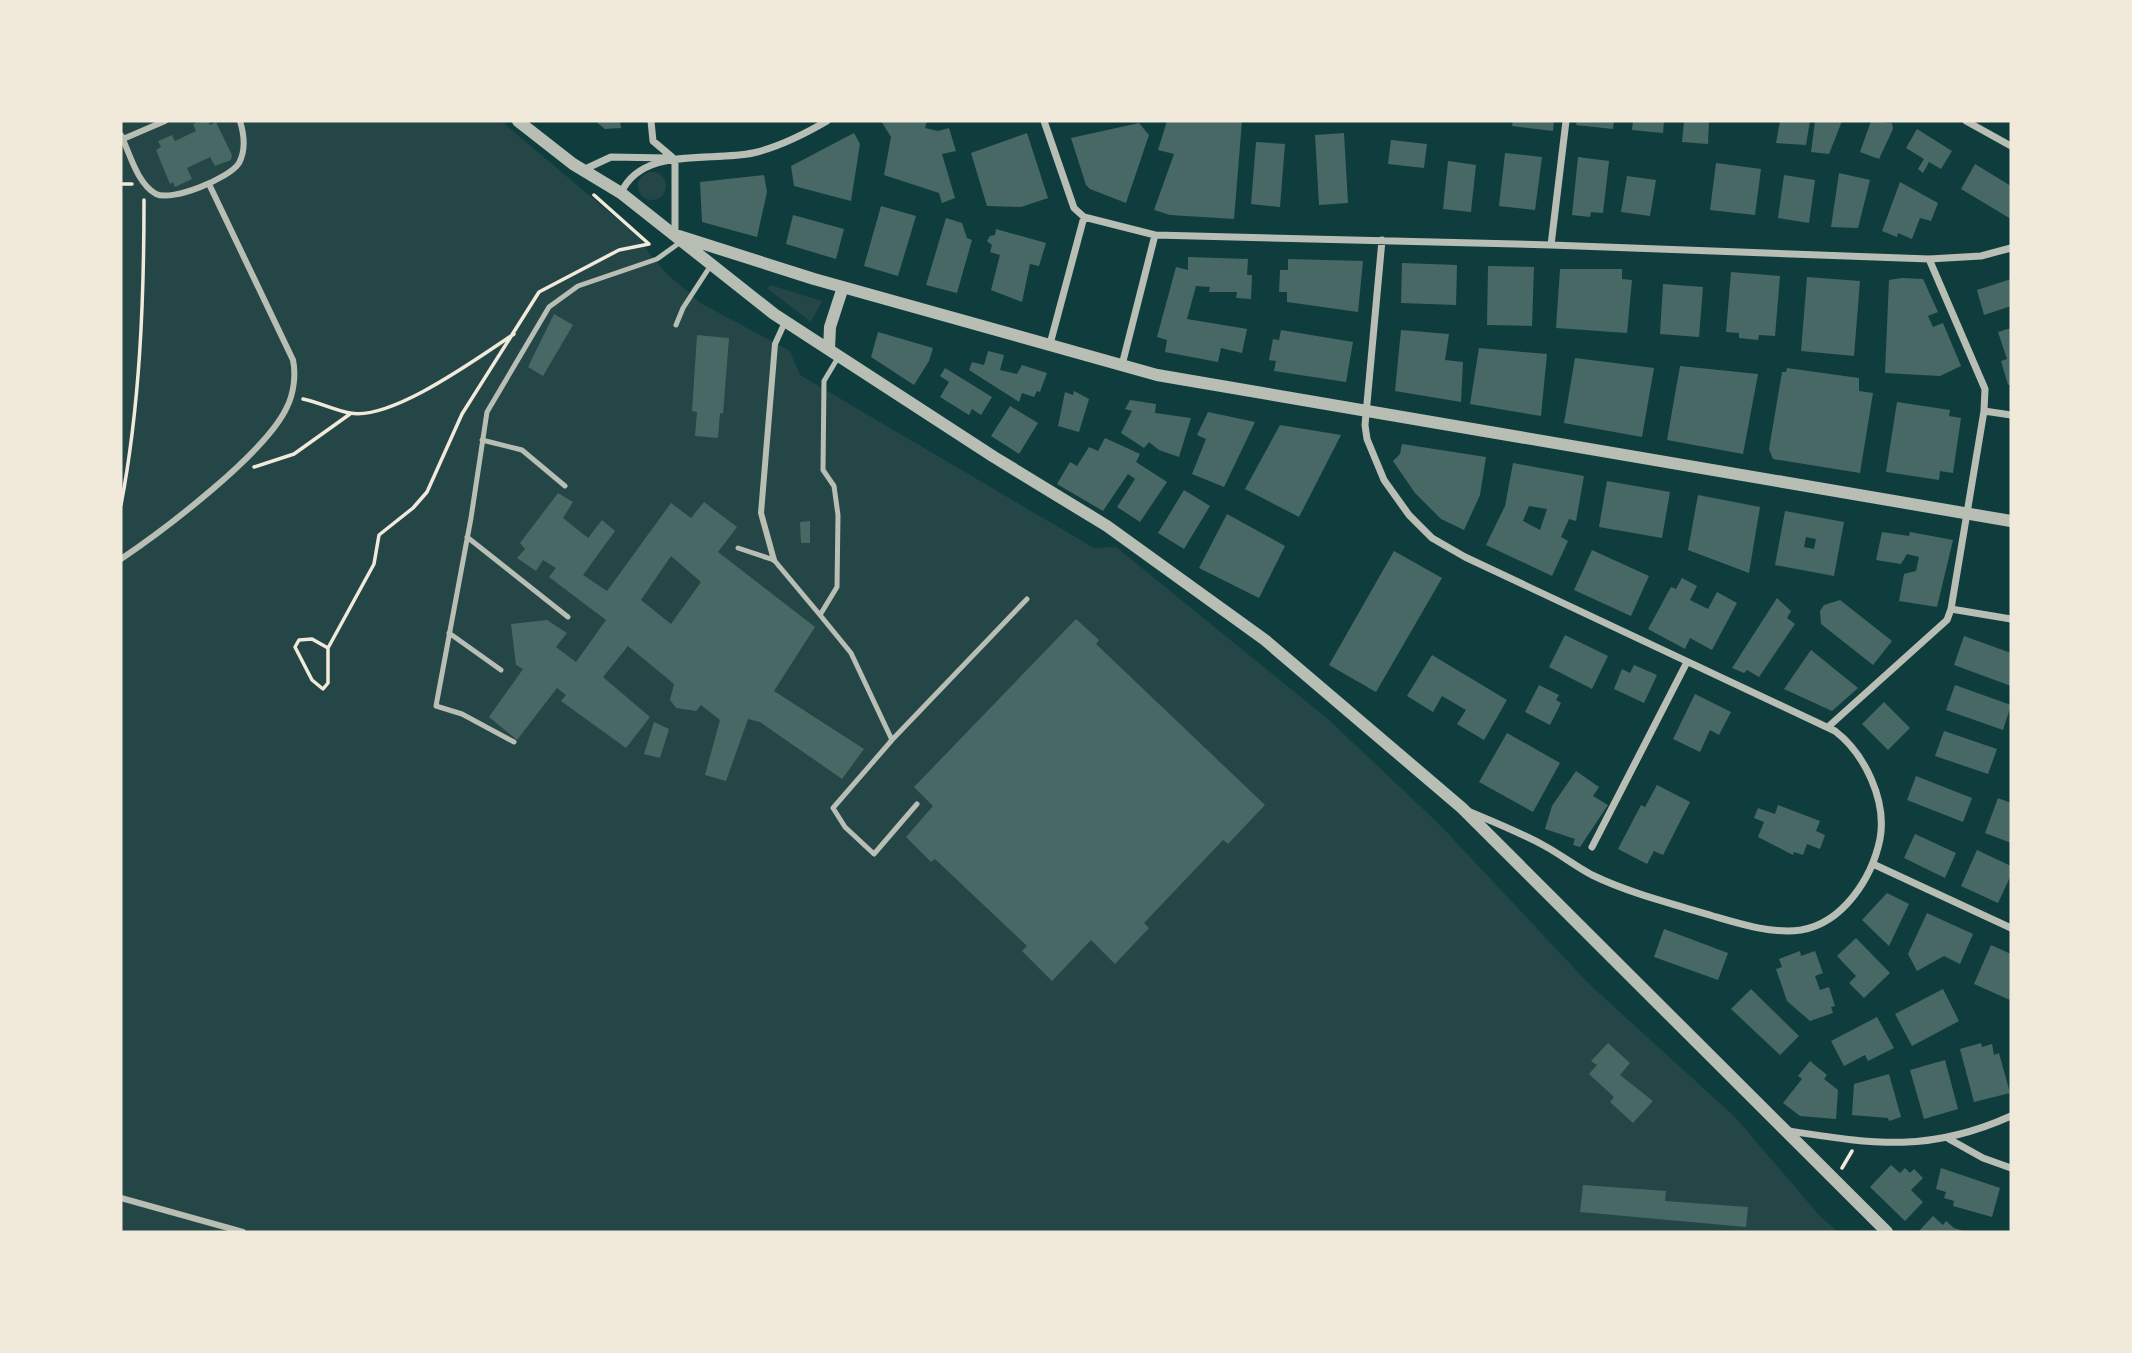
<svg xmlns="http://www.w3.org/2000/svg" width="2132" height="1353" font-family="'Exo 2',sans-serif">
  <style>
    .green { fill: #244646 }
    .building { fill: #486865; fill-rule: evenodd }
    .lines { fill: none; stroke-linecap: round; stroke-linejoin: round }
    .path { stroke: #f1e9da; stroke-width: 3.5 }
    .service { stroke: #b8beb3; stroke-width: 5 }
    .pedestrian { stroke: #b8beb3; stroke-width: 6 }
    .minor { stroke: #b8beb3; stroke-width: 7 }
    .tertiary { stroke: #b8beb3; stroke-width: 12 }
  </style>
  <rect width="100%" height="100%" fill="#0f3d3e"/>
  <path class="green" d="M121,121H501L640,238L650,255L668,275L702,304L790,351L800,375L1094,548L1116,547L1329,720L1440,825L1589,984L1735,1117L1820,1216L1838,1232H121Z
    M638 186a14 14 0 1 1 28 0a14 14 0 1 1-28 0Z
    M770,285L822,301L811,322L768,289Z"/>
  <path class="building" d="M200,121H208L210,125L216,122L232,155L231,160L215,166L210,157L187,168L192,179L175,187L173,182L170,184L156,150L161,147L158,141L172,135L175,141L196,131L193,124Z
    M595,121H620L621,128L605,129Z
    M881,121H927L925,128L938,131L949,128L956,151L942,154L955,198L942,203L939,193L884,175L891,137Z
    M1167,121H1242L1234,219L1170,215L1154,210L1174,154L1158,150Z
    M1513,121H1554L1553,131L1512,126Z
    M1577,121H1614L1613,129L1576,125Z
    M1633,121H1664L1663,133L1632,130Z
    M1684,121H1709L1708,144L1682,142Z
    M1780,121H1810L1806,145L1776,143Z
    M1815,121H1842L1829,154L1811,152Z
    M1871,121L1892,123L1893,129L1879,159L1860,152Z
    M1139,123L1149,135L1126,203L1090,189L1086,185L1071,138Z
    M1917,129L1952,151L1941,169L1929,162L1923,173L1918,169L1924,159L1906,148Z
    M854,133L860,144L851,201L794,186L791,166Z
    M1027,133L1048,198L1021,207L987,206L971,153Z
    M1344,133L1348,203L1319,205L1315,135Z
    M1391,140L1427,144L1424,168L1388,164Z
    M1256,142L1285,144L1280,207L1251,204Z
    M1505,153L1542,157L1535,210L1499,206Z
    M1578,157L1609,161L1603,213L1591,212L1590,217L1572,215Z
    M1448,161L1476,165L1471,212L1443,209Z
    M1716,163L1761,169L1755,215L1710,210Z
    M1975,164L2011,186V219L1961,189Z
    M1839,173L1870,180L1858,228L1831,227Z
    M764,175L767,192L757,237L702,222L700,182Z
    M1784,175L1815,180L1809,223L1778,218Z
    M1627,176L1656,180L1650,216L1621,212Z
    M1900,182L1938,203L1931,221L1920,218L1912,239L1898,233L1897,237L1882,231Z
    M881,206L916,216L898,276L864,266Z
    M793,215L844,229L836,259L786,244Z
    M946,218L962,223L967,238L972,240L957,293L926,285Z
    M996,229L1046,243L1039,266L1030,264L1022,302L991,290L1000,255L990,252L992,245L987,241L990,236L995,235Z
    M1188,257L1248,259L1247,275H1252L1251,299L1236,298L1237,292H1209L1210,287L1196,286L1187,319L1247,329L1242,353L1221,348L1218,362L1165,352L1167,340L1157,337L1176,267L1188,270Z
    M1288,259L1363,261L1358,312L1287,302V292H1279L1280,270H1288Z
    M1402,263L1457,265L1456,305L1401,303Z
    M1488,266L1534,267L1532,326L1487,325Z
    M1560,269H1622V279L1632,280L1627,333L1556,328Z
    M1731,272L1780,276L1775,336L1759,335L1758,340L1739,338V333L1726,332Z
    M1807,277L1860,281L1854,356L1801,351Z
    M1902,278L1923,279L1938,312L1928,316L1933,327L1943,323L1961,366L1940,376L1885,373L1889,280Z
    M2011,279V306L1984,315L1977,290Z
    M1663,284L1703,287L1699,337L1660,334Z
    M554,314L573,325L543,376L528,367Z
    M2011,328V384L2008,385L2001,361L2007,359L1998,332Z
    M1281,330L1353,342L1346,382L1274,371L1276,361L1269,360L1273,339L1279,340Z
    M1401,330L1449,334L1445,360L1463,362L1461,402L1395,391Z
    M878,332L933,348L929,361L914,385L871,357Z
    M697,335L729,338L723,414L720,413L718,438L695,436L697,412L692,411Z
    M1479,348L1547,354L1541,416L1470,404Z
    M988,351L1004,355L1000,370L1017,374L1022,365L1047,373L1040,392L1037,391L1034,397L1022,393L1019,402L969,370L972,362L984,365Z
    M1575,358L1654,368L1642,437L1564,423Z
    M1680,366L1758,374L1743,454L1667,440Z
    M945,368L992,397L981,415L972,409L969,415L940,397L949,382L940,376Z
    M1787,368L1859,378V391L1873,393L1860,473L1773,459L1769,449L1782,372H1786Z
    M1074,391L1089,399L1079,432L1058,426L1065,392L1073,395Z
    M1130,400L1156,404L1155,413L1191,418L1179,457L1159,450L1149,442L1144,448L1121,433L1132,411L1125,409Z
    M1897,402L1950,410L1949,416L1961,418L1953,473L1940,471L1939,480L1886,472Z
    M1010,406L1038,423L1019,454L991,436Z
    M1208,412L1255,422L1224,487L1192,474L1206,439L1197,435Z
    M1280,425L1341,435L1299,517L1245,489Z
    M1105,438L1140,454L1136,462L1167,482L1140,522L1117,507L1135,479L1128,474L1103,511L1057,484L1070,462L1077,466L1089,447L1098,451Z
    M1402,444L1486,457L1480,495L1464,530L1441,519L1415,493L1393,461L1400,454Z
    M1513,463L1584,476L1576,521L1569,519L1561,537L1568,541L1552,576L1486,545L1505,506ZM1529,506L1547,509L1540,530L1523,521Z
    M1607,481L1670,492L1662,538L1599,527Z
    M1184,490L1210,506L1184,549L1158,533Z
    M558,493L573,502L563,518L588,538L602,520L615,531L583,575L607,591L671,503L691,518L704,502L737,527L718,552L815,627L774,691L864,749L842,779L760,722L748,719L726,781L705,775L720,720L701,705L696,711L676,708L670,700L674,684L628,646L603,677L650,717L626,748L561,701L566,695L557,688L517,740L489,717L523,669L516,665L511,624L547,620L567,633L556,647L576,662L606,620L549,577L556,568L543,560L536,571L517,558L525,549L520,543ZM671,556L701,582L671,624L641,600Z
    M1698,495L1760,507L1749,573L1688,550Z
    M1785,511L1844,522L1834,576L1775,565ZM1806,537L1816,539L1814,549L1804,547Z
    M1227,514L1285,546L1259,598L1199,568Z
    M810,521V543H801L800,522Z
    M1882,532L1909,536L1910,532L1953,540L1937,607L1899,601L1904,574L1916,571L1919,557L1907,554L1901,564L1876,560Z
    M1592,550L1649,576L1631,616L1574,590Z
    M1394,551L1442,578L1376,692L1329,665Z
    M1682,578L1697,586L1690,600L1708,609L1717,592L1737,603L1712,650L1690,638L1685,649L1648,629L1671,587L1676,589Z
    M1777,598L1791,611L1787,618L1795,624L1759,677L1747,670L1744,673L1732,668Z
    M1840,600L1892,641L1873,665L1821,624L1820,611L1824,605Z
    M1076,619L1099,640L1096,644L1265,805L1228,844L1223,840L1144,923L1149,928L1115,964L1091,940L1052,981L1022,951L1027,946L935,859L931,862L906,837L933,806L914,787Z
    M1565,635L1608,656L1592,689L1549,667Z
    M1964,636L2011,653V686L1954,665Z
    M1811,650L1858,688L1832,711L1784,689Z
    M1432,655L1507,700L1484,740L1457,724L1466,710L1442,696L1433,712L1407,696Z
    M1634,665L1657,675L1644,703L1614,689L1622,669L1630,673Z
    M1539,685L1559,695L1556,700L1561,703L1550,725L1525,712Z
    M1955,685L2011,705L2003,730L1946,710Z
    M1695,694L1731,712L1719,735L1710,730L1700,752L1673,739Z
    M1884,702L1910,728L1888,750L1862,724Z
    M654,722L669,729L660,758L644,754Z
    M1944,731L1997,749L1988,774L1935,756Z
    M1507,733L1560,763L1533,812L1479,782Z
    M1576,771L1599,787L1593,796L1608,805L1580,847L1573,845L1575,839L1545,829L1552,806Z
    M1916,776L1972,798L1963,822L1907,800Z
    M1657,785L1690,802L1663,855L1654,851L1647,864L1618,849L1641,805L1645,807Z
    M1998,798L2011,803V843L1985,833Z
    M1778,805L1820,821L1816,831L1825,835L1820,849L1807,844L1803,855L1794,852L1793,855L1758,837L1764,822L1754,818L1758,808L1775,814Z
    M1915,834L1956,853L1945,878L1904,858Z
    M1977,850L2011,866V875L1998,903L1961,886Z
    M1887,893L1909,904L1889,946L1862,920Z
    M1927,913L1973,934L1960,964L1944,956L1917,971L1908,954Z
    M1664,929L1728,953L1718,980L1654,957Z
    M1856,938L1890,973L1864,998L1849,983L1856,976L1837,956Z
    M1991,945L2011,954L2010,1000L1974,984Z
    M1800,951L1801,956L1815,951L1823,973L1815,976L1820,990L1829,987L1835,1006L1831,1007L1833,1013L1810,1021L1787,1001L1776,969L1782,967L1779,959Z
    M1751,989L1799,1036L1780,1055L1731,1009Z
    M1943,989L1959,1021L1912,1046L1895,1014Z
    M1877,1017L1894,1048L1868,1061L1865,1055L1844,1066L1831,1041Z
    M1608,1043L1630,1063L1620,1075L1653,1101L1633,1123L1610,1102L1614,1097L1589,1074L1597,1065L1591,1061Z
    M1981,1043L1982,1047L1992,1044L1994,1055L1999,1053L2010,1093L1974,1102L1960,1049Z
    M1945,1060L1958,1109L1924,1119L1910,1070Z
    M1810,1061L1827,1075L1824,1079L1838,1090L1836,1119L1800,1116L1783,1103L1802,1079L1798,1076Z
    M1889,1074L1901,1117L1889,1121L1888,1118L1852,1115L1854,1084Z
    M1891,1165L1900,1173L1905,1168L1910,1173L1914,1169L1923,1178L1911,1190L1923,1202L1905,1221L1870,1187Z
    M1941,1168L2000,1188L1992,1217L1953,1206L1954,1201L1944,1198L1946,1192L1936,1189Z
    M1583,1185L1666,1191L1665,1201L1748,1207L1746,1227L1580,1212Z
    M1933,1216L1943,1225L1946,1221L1954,1228L1967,1232H1918Z"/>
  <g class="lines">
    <path class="path" d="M121,184H132
      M303,399C318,402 337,411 350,413C392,421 479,357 514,334
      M254,467L294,454L350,414
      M121,505C140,405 144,301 144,200
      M328,648L312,639L299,640L295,647L312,680L323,689L328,683V648L374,564L379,535L413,508L427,492L462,414L539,292L619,250L649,244L594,195
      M1842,1168L1852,1151"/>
    <path class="service" d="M676,325L683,308L711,265
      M839,356L824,381L823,470L834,486L838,515L837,587L820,615L851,653L892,740L833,808L845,827L874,854L917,804
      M482,440L522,450L565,486
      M467,537L568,617
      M738,548L774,560L820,615
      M449,633L501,670
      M514,742L462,714L436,706L471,518L487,412L549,307L578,286L657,259L682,241
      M890,742L1027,599"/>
    <path class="pedestrian" d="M121,135C130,154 137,183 156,194C172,202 230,178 239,163C246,150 244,134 240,121
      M123,139L165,121
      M121,559C164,530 266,453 287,407C294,393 296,374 293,360L209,184
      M774,560L761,513L775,344L785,322
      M121,1198L243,1232"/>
    <path class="minor" d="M651,121L653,141L672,157
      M1044,121L1074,208L1084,217L1155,235L1551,245L1929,259L1981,256L2011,248
      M1966,121L2011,146
      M583,170L611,157L668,158
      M621,193C642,146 710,162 753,153C779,147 803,135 827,121
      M675,235V159
      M1382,240L1365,425L1367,439L1384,480L1409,515L1432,538L1465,557L1835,731C1865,754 1887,801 1880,839C1872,878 1843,923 1801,930C1772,934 1740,924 1713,916C1673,904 1629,893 1592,875C1575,866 1560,854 1543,845C1519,832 1494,822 1470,812
      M1551,245L1566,121
      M1929,259L1985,389L1984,411
      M1050,344L1084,217
      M1122,365L1155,235
      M2011,415L1984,411L1951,609L2011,619
      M1828,727L1947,620L1951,609
      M1592,847L1687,662
      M1873,864L2011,928
      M1789,1131C1875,1144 1929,1153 2011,1116
      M1949,1139L1983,1158L2011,1168"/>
    <path class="tertiary" d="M518,121L573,164L621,193L774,314L994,457L1107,526L1265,640L1462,808L1887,1232
      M679,236L814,279L1157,375L2011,521
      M829,349L830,327L843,287"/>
  </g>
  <rect width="2132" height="1353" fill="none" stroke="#f1e9da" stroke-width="245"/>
</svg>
